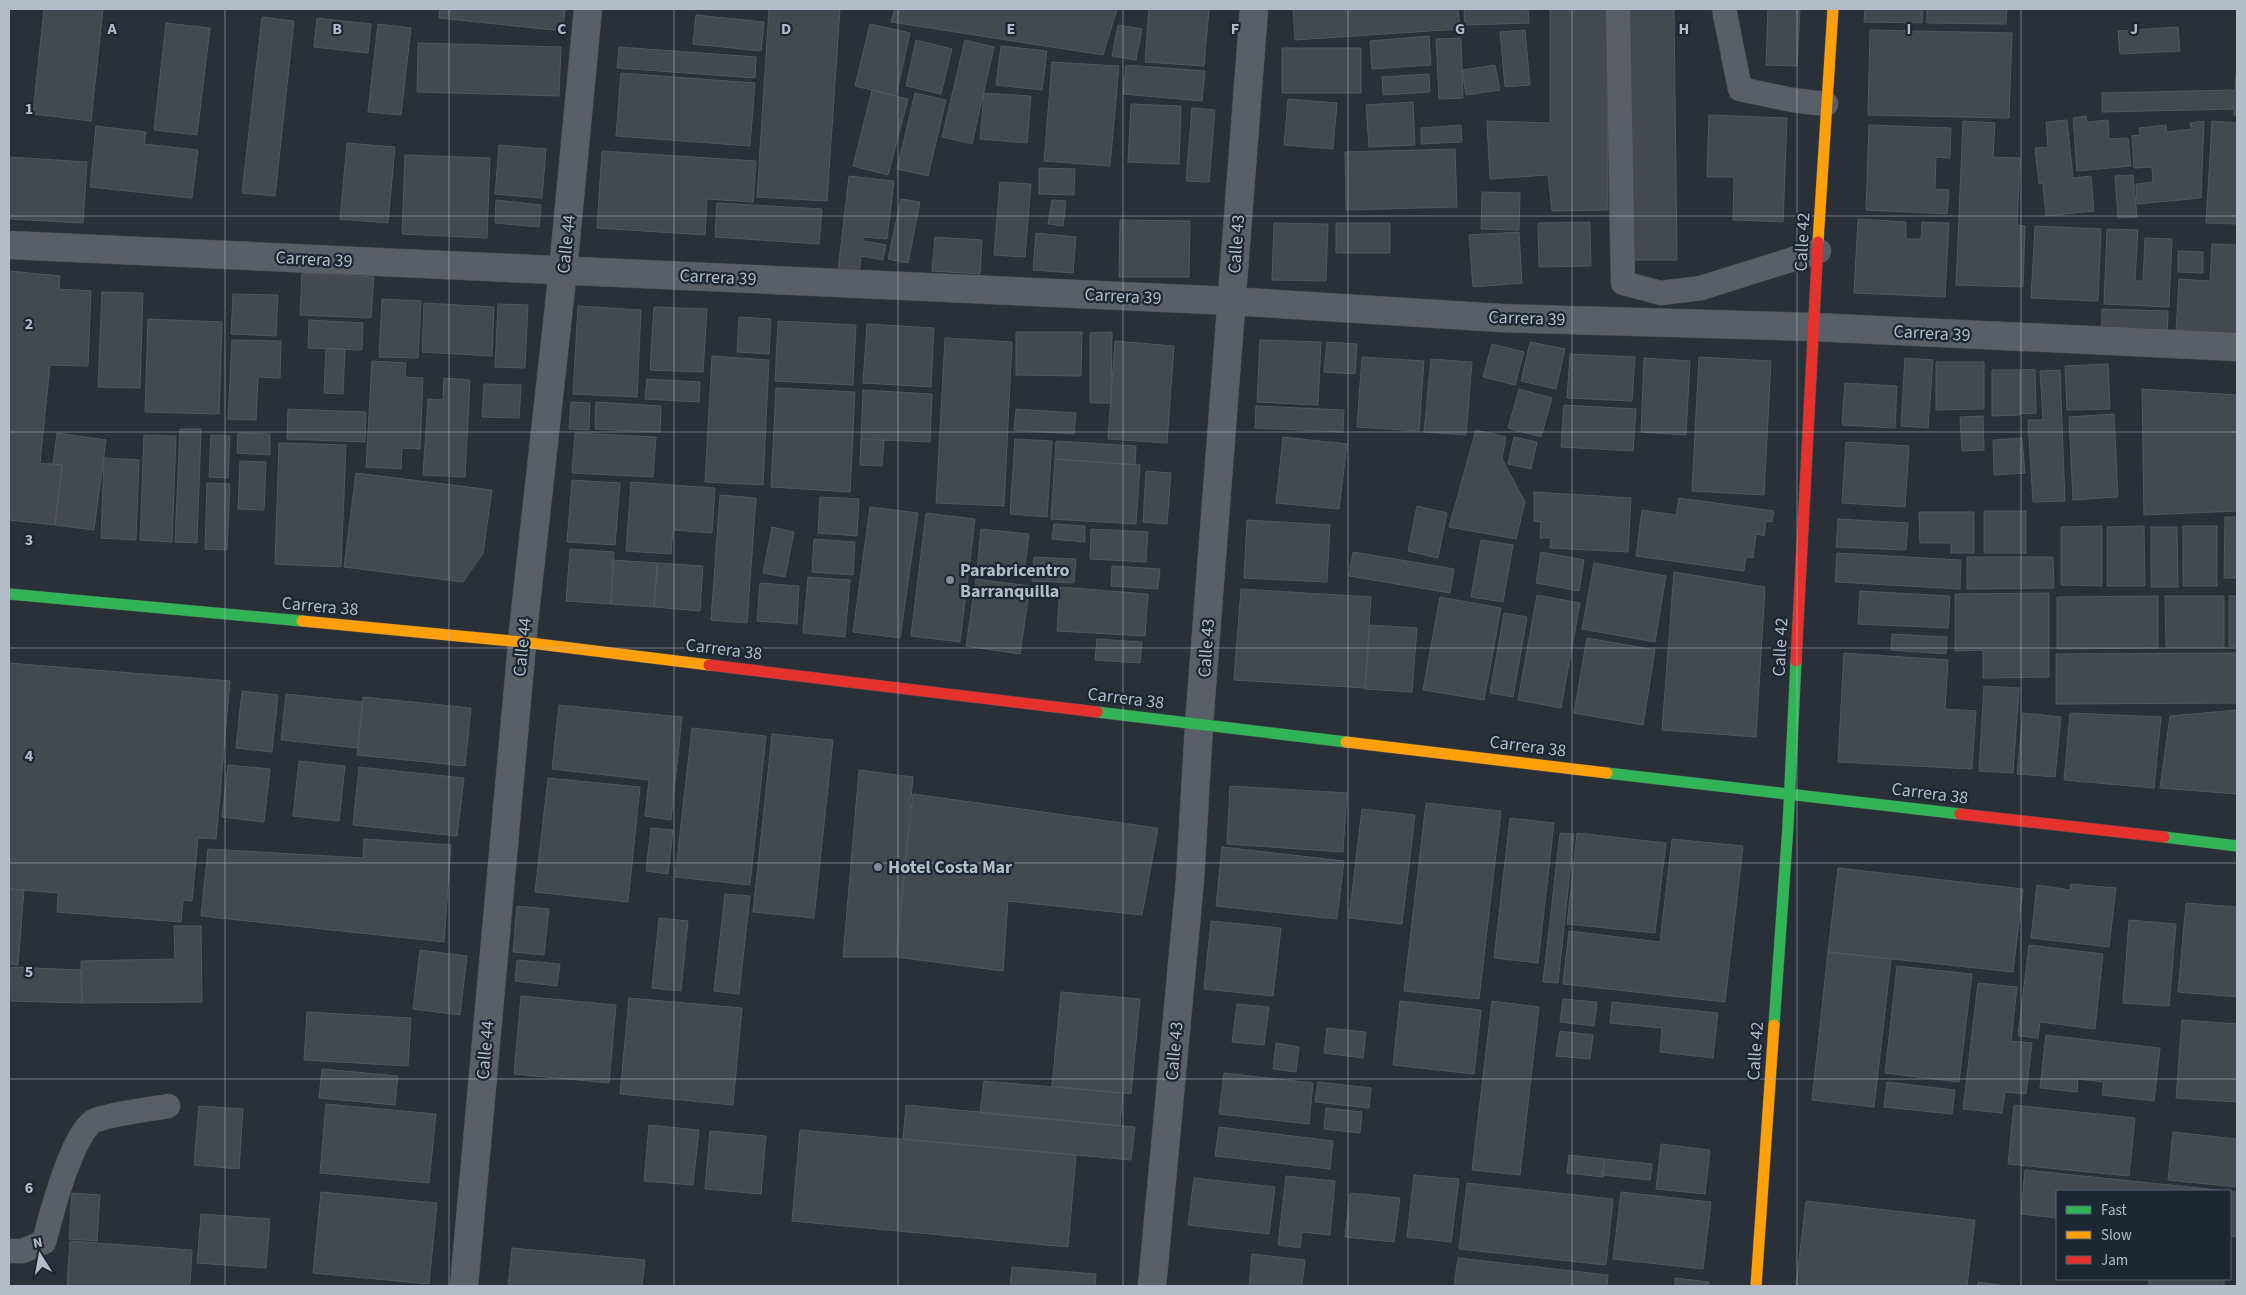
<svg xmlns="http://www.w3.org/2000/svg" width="2246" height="1295" font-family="'Source Sans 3',sans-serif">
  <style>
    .building { fill: #444950; stroke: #52575f }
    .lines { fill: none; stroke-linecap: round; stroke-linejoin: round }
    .lane-casing { stroke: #484c53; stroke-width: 25 }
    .street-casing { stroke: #484c53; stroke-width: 29 }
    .fast-casing { stroke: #484c53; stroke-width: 12 }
    .slow-casing { stroke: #484c53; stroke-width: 12 }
    .jam-casing { stroke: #484c53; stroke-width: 12 }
    .lane { stroke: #5a5e66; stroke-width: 24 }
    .street { stroke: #5a5e66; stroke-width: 28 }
    .fast { stroke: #30b455; stroke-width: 11 }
    .slow { stroke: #ff9f0a; stroke-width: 11 }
    .jam { stroke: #e5322d; stroke-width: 11 }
    .grid { fill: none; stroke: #b4bcc9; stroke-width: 1; stroke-opacity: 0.55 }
    .poi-dot { fill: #848b96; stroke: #1d2633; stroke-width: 2 }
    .labels { text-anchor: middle; stroke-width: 4.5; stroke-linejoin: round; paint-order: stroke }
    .street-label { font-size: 18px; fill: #b4bcc9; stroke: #1d2633 }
    .poi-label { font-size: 18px; font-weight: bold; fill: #b4bcc9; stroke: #1d2633; text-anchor: start }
    .grid-label { font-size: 16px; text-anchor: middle; font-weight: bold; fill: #b4bcc9; stroke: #1d2633; stroke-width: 4.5; stroke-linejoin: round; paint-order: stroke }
  </style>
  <rect width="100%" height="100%" fill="#2a3038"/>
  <path class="building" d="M44,9H103L91,121L33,114Z
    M440,9H565L563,31L439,18Z
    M769,9H840L827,201L757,197Z
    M895,9H1117L1103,55L891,22Z
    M1149,9H1209L1204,66L1145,62Z
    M1293,9H1458L1460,29L1295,40Z
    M1464,9H1528L1529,23L1465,25Z
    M1550,9H1607L1608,210L1552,211L1548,175L1490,179L1487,121L1550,123Z
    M1630,9H1674L1677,260H1633Z
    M1768,9H1800L1797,66L1766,65Z
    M1865,9H1923L1922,23L1864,22Z
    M1927,9H2007L2006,24L1927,23Z
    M696,15L764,22L761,51L693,44Z
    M262,17L294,21L275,196L242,193Z
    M317,18L371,24L368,53L314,47Z
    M166,23L210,28L197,135L154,130Z
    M378,24L411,28L401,115L368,112Z
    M870,24L910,33L896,96L855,86Z
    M1118,25L1142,29L1136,60L1112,56Z
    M2178,27L2180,51L2120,54L2118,31Z
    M1525,30L1530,85L1505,87L1500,32Z
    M1870,30L2012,33L2009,118L1868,115Z
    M1429,36L1431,65L1372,69L1370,41Z
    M1461,38L1463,98L1439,99L1436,39Z
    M916,40L952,49L941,94L906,86Z
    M965,40L994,47L972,144L942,137Z
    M418,43L561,47L559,96L417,92Z
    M1001,46L1047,51L1042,90L996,85Z
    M619,47L756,57L755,78L617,68Z
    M1282,48H1361V93H1282Z
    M1052,62L1119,66L1110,166L1044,161Z
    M2237,64V115H2234V109L2102,112V93L2235,90Z
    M1126,65L1205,71L1202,101L1123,94Z
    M1495,65L1500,90L1466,95L1462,70Z
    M621,73L755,83L750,146L616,136Z
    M1429,74L1430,92L1383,95L1382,77Z
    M872,90L908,99L888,175L853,166Z
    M915,93L946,100L928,176L897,169Z
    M984,93L1031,96L1027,143L980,139Z
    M1288,99L1337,103L1333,149L1284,145Z
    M1413,102L1415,145L1369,147L1366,105Z
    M1131,104L1181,106L1179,164L1128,162Z
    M1192,108L1215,110L1209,182L1186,181Z
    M1709,115L1787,118L1783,222L1733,220L1734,177H1707Z
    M2086,116L2087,122L2108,120L2109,139L2128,138L2131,166L2077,171L2073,118Z
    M2067,120L2073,178L2091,176L2094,211L2046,216L2043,183L2039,184L2035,148L2048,147L2046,122Z
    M1963,121L1995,123L1993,157L2020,158L2017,225L2025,226L2023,287L1956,285Z
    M2204,121L2201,198L2137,204L2136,184L2153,182L2152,167L2134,168L2132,136L2140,135L2139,128L2166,125L2167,132L2192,129L2190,123Z
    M2212,121L2237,123V224L2206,223Z
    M1461,125L1462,142L1421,144V128Z
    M1869,125L1951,128L1950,158L1936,157L1935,189L1949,190L1947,214L1866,210Z
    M96,126L146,132L144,144L198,150L192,198L90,187Z
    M347,143L395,147L388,223L340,219Z
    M499,145L546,149L542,198L495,194Z
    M1455,149L1457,207L1346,210L1345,152Z
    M602,151L756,161L753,202L707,199L705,235L597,228Z
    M405,155L490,158L487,238L402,234Z
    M9,157L87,162L83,223L9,219Z
    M1039,168L1075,169L1074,195L1039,194Z
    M2133,175L2137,217L2118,218L2115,176Z
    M849,176L894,181L887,239L863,237V241L886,245L883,260L861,256L859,273L838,271Z
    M1000,182L1031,184L1025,257L994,255Z
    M1482,192L1520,193L1519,230L1481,229Z
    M901,199L920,202L908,263L888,259Z
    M496,200L541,205L539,227L495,223Z
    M1052,200L1066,201L1063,226L1048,224Z
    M717,203L822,209L819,244L715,237Z
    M1858,219L1906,222V239H1921L1922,222L1949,223L1945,297L1854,293Z
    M1120,220L1190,221L1189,277H1119Z
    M1590,222L1591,266L1539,267L1538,223Z
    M1274,223L1328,224L1326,281L1272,280Z
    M1336,223H1390V253H1336Z
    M2035,226L2101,229L2098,301L2031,298Z
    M2107,229L2138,230L2135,281H2143L2145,238L2172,239L2169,307L2104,304Z
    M1519,232L1522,283L1473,287L1469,235Z
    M1036,233L1076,237L1073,273L1033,270Z
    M935,237L982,240L980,274L932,271Z
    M2212,244L2237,245V335L2176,332L2179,279L2210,281Z
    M2178,251L2203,252V273L2178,272Z
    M9,271L60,276L59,289L91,291L88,366L50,365L40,463L62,465L55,525L9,520Z
    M302,273L374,277L371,318L300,315Z
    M102,292L143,293L140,388L98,387Z
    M233,294L278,295L276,336L231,334Z
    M382,299L421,301L418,358L379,357Z
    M424,303L494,307L492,356L422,352Z
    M498,304L528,305L525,368L495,367Z
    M578,306L641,310L637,397L573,394Z
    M654,307L707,309L703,372L650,370Z
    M2102,309L2168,311L2167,340L2101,337Z
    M739,317L771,319L769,354L737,352Z
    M148,319L222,322L219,414L145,412Z
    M309,320L363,323L362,350L308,348Z
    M778,321L856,325L853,385L775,381Z
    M867,324L934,328L931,387L863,383Z
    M1016,332H1082L1081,376L1016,375Z
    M1112,332L1111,403H1090V333Z
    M945,338L1012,342L1004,506L936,503Z
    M232,340L281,341L280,378L258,377L256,420L228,419Z
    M1260,340L1321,342L1318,405L1257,402Z
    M1115,341L1174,346L1167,443L1108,439Z
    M1327,342L1357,344L1355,374L1324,372Z
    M1530,342L1565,349L1556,389L1521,381Z
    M1492,344L1524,352L1515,385L1483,377Z
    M326,348L345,349L343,394L324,393Z
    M1570,354L1635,357L1632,401L1567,398Z
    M712,356L769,360L763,485L705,482Z
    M1362,357L1424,361L1419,431L1357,427Z
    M1699,357L1771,361L1764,495L1692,491Z
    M1644,358L1690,361L1686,435L1641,432Z
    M1905,358L1933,360L1928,428L1901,426Z
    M1431,359L1472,362L1466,435L1424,432Z
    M372,361L406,363L405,377L423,378L420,449L402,448L401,469L366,467Z
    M1936,362H1984V409L1936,410Z
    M2108,364L2110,409L2067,410L2065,366Z
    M2035,369L2036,413L2020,414V370Z
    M1992,370H2020V415L1992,416Z
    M2060,370L2065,501L2033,502L2028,420H2043L2040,371Z
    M444,378L470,380L465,477L423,475L428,399L443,400Z
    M647,379L700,382L699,402L645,399Z
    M1845,383L1897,386L1895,428L1842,425Z
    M484,384L521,385L519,418L482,417Z
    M776,388L855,392L850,492L771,487Z
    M1519,389L1552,398L1541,437L1508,428Z
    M2142,389L2237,395V511L2144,515Z
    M863,390L932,394L930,442L861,439Z
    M571,402L590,403L589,430L569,429Z
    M596,402L661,406L660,432L595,429Z
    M1564,405L1636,409L1633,451L1561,447Z
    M1256,406L1344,410L1343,432L1255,428Z
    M288,409L366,412L365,442L287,439Z
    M1016,409L1076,413L1074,434L1014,430Z
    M2114,414L2118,497L2073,500L2069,417Z
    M1983,416L1984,450L1962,451L1960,417Z
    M180,429H201L197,543L175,542Z
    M1476,430L1506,437L1502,459L1525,502L1516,539L1449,527Z
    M57,433L106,440L94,530L55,525L62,465L53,464Z
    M238,433L270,434V455L237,453Z
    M575,433L656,437L653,477L572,473Z
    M144,435L176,436L172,542L140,540Z
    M211,435L230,436L228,478L209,477Z
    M1283,437L1347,444L1339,509L1276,503Z
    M1514,437L1537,442L1531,469L1508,464Z
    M2022,438L2025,473L1994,475L1993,440Z
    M861,439L884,440L882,466L860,465Z
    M1015,439L1052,441L1047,517L1010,514Z
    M1056,441L1136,446L1135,465L1055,459Z
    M1846,442L1909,446L1905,507L1842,503Z
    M279,443L346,445L341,567L275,564Z
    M104,458L139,460L136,540L101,538Z
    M1055,459L1140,465L1136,524L1051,519Z
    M240,461L266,462L264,510L238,509Z
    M1146,471L1171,473L1167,524L1143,522Z
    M356,473L492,490L483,553L463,582L344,567Z
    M572,480L620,483L615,545L567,542Z
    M631,482L715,488L712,533L673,530L671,554L626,551Z
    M207,483L230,484L227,550L205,549Z
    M1534,492L1631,498L1628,552L1550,548L1551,538H1540L1541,522L1534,521Z
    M720,495L756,498L747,623L711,620Z
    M820,497L859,499L857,536L818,533Z
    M1679,498L1774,511L1772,522L1766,521L1764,536L1756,534L1753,558L1746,557L1744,571L1636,556L1642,510L1676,515Z
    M1417,506L1447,513L1438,558L1408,551Z
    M870,507L918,513L900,638L853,632Z
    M1984,511H2026V553H1984Z
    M1919,512H1974V553H1951V543H1920Z
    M926,513L975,519L960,642L911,636Z
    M2225,517H2237V578H2224Z
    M1838,519L1908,523L1906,550L1836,547Z
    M1247,520L1330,525L1327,582L1244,578Z
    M1054,524L1085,526V542L1052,539Z
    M2102,526V586L2061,585V527Z
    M2144,526L2145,586H2107V527Z
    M2183,526H2217V586H2183Z
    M772,527L794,532L785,577L763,573Z
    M2151,527H2177L2178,587H2151Z
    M981,529L1029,534L1024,575L977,571Z
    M1091,529L1148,532L1146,562L1090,559Z
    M814,539L855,542L853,575L812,572Z
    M1481,540L1513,545L1503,602L1471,597Z
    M570,549L614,552L611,604L566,601Z
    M1353,552L1454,569L1450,593L1349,576Z
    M1541,552L1584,560L1579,591L1536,583Z
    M1837,553L1961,560L1960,589L1835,582Z
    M1034,557L1076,559L1074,583L1032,581Z
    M1967,557H2053L2054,588L1967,589Z
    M613,560L658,563L654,607L611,604Z
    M657,563L703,566L700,611L654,607Z
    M1594,563L1666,576L1655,642L1582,629Z
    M1112,566L1160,569L1158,589L1111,586Z
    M1674,572L1765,587L1756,737L1662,730Z
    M808,577L850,580L845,637L803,633Z
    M976,579L1030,586L1020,654L966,646Z
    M760,583L799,586L797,624L757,621Z
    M1060,587L1148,594L1145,636L1057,631Z
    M1241,589L1371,597L1365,688L1234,680Z
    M1860,591L1950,596L1948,628L1858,624Z
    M2049,593V677L1983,678V650L1955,651V594Z
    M1537,595L1580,603L1561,708L1518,700Z
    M2158,596V648L2057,649V597Z
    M2165,596H2224V647H2166Z
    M2229,596H2237V646H2229Z
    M1440,597L1501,608L1484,700L1423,690Z
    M1504,613L1527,617L1513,697L1490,693Z
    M1370,625L1417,628L1412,692L1365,689Z
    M1892,634L1947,637L1946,654L1891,650Z
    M1587,638L1655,650L1643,725L1574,713Z
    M1097,639L1142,642L1140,663L1095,660Z
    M1844,653L1948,660L1945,709L1976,711L1972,769L1838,762Z
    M2237,653V703L2056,704V654Z
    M9,663L230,681L216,839L198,838L192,901L183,900L181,922L57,912L58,893L9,889Z
    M1984,686L2019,688L2013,773L1979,771Z
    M242,691L278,695L272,752L236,748Z
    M286,694L363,702L358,748L281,740Z
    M363,697L471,708L465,766L357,755Z
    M559,705L682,717L671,820L645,816L649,780L552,769Z
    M2237,710V794L2160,788L2170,716Z
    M2023,713L2061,717L2055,777L2017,774Z
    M2070,713L2161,717L2154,788L2064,780Z
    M692,728L766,736L750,885L675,877Z
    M772,734L833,740L814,918L753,912Z
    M299,761L345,766L339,821L293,816Z
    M228,765L270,769L264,822L222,817Z
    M359,767L464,778L457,836L353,825Z
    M859,770L913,777L896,957H843Z
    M548,778L640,787L628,902L535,892Z
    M1230,786L1347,793L1343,852L1227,844Z
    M913,794L1158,828L1142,915L1008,901L1003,971L896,957Z
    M1426,803L1501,811L1479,999L1404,991Z
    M1362,809L1415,815L1402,924L1349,918Z
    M1510,818L1554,823L1538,963L1494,958Z
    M651,828L673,830L668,874L646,871Z
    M1560,833L1574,834L1558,983L1543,982Z
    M1577,833L1666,843L1655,933L1567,924Z
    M364,839L451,845L444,942L201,916L208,849L363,858Z
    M1672,839L1743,846L1725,1002L1563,984L1569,931L1660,942Z
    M1222,847L1344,861L1337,919L1216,906Z
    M1838,868L2023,889L2013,972L1828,952Z
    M2071,884L2116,888L2109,947L2031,938L2037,885L2070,890Z
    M9,889L24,890L18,965L9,964Z
    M725,894L750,896L739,994L714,991Z
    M2186,903L2237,907V997L2178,992Z
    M517,906L549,909L544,955L513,952Z
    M659,918L688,921L681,991L652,988Z
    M2129,920L2176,924L2169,1006L2123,1003Z
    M1211,921L1281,928L1273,996L1204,989Z
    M174,926H201L202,1002L82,1003L81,961L175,959Z
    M2029,945L2103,954L2095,1029L2040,1022L2038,1038L2018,1036Z
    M420,950L467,956L460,1015L413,1009Z
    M1828,952L1891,959L1874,1107L1812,1100Z
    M517,960L560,964L557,986L515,981Z
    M1897,966L1972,974L1959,1082L1885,1073Z
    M11,967L81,970L82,1003L9,1001Z
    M1978,983L2017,987L2011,1041L2032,1043L2026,1094L2005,1092L2002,1113L1963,1109Z
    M1061,992L1140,999L1131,1094L1052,1086Z
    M521,996L616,1005L609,1083L514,1074Z
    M629,998L742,1008L733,1105L620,1094Z
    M1563,999L1597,1002L1594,1026L1560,1022Z
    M1400,1001L1481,1010L1474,1074L1393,1065Z
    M1492,1001L1539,1007L1520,1175L1472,1170Z
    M1612,1002L1718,1013L1713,1058L1660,1052L1662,1028L1610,1023Z
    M1237,1004L1269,1007L1264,1045L1232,1042Z
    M307,1012L411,1018L408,1066L304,1060Z
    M2182,1020L2237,1024V1102L2176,1098Z
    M1327,1028L1366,1032L1363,1058L1324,1053Z
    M1560,1031L1593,1035L1590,1059L1556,1056Z
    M2046,1035L2160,1048L2154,1101L2102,1095L2104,1082L2078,1079L2077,1092L2040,1088Z
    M1276,1043L1299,1047L1296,1072L1273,1069Z
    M322,1069L398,1076L395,1105L319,1098Z
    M1224,1073L1313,1083L1309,1124L1219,1114Z
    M984,1081L1123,1093L1120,1126L980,1113Z
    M1318,1082L1371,1088L1369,1108L1315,1102Z
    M1887,1082L1955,1090L1952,1114L1884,1107Z
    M326,1104L436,1114L429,1183L320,1173Z
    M906,1105L1135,1127L1131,1160L903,1139Z
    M2014,1105L2135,1118L2129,1176L2008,1164Z
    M199,1106L243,1109L239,1169L194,1165Z
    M1326,1108L1362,1112L1360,1133L1324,1129Z
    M649,1125L699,1130L693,1185L644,1181Z
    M1219,1127L1333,1141L1330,1169L1215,1156Z
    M800,1130L1076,1155L1068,1247L792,1221Z
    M710,1131L766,1136L761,1194L705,1189Z
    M2173,1132L2237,1139V1187L2168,1180Z
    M1661,1144L1710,1150L1705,1194L1656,1189Z
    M1569,1155L1605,1159L1603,1177L1567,1173Z
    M1605,1159L1652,1164L1650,1180L1602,1175Z
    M2025,1170L2228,1191H2057V1218L2021,1214Z
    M1414,1175L1459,1179L1451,1242L1407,1237Z
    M1286,1176L1335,1181L1330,1235L1302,1232L1300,1248L1278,1245Z
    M1194,1178L1275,1187L1269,1234L1188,1225Z
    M1467,1183L1613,1199L1606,1265L1459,1249Z
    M2230,1191L2237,1192V1237L2230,1236Z
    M321,1192L437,1203L429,1284L313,1273Z
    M1621,1192L1711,1202L1703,1269L1613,1259Z
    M72,1193L100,1195L97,1241L69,1239Z
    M1350,1193L1400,1198L1394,1242L1345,1237Z
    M1806,1201L1975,1220L1967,1286H1796Z
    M201,1214L270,1219L266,1268L197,1263Z
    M70,1241L192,1250L190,1286H67Z
    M512,1248L645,1260L642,1286H508Z
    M1252,1254L1305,1260L1302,1286H1249Z
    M1458,1258L1608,1275L1607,1286H1454Z
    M1012,1267L1096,1274L1095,1286H1010Z
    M1675,1278L1709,1282V1286H1675Z
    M2149,1279H2224V1286H2149Z
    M1978,1282L2007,1286H1977Z"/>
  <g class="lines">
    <g class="lane-casing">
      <path id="lane" d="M1618,9L1623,283L1661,293L1701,288L1819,251
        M1724,9L1740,89L1792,100L1826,104
        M9,1251H23L44,1242C50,1219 73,1128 96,1120C115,1113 146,1110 168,1106"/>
    </g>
    <g class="street-casing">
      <path id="street" d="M9,245L1231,301L1501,318L1813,327L2237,347
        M464,1286L524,622L563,270L588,9
        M1152,1286L1190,880L1199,725L1254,9"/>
    </g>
    <g class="fast-casing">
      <path id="fast" d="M9,594L302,621
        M1097,712L1346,742
        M1607,773L1960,814
        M2164,837L2237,846
        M1774,1025L1788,826L1796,661"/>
    </g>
    <g class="slow-casing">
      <path id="slow" d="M1818,242L1833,9
        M302,621L522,642L709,665
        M1346,742L1607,773
        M1756,1286L1774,1025"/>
    </g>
    <g class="jam-casing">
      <path id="jam" d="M1796,661L1818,242
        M709,665L1097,712
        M1960,814L2164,837"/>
    </g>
    <use href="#lane" class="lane"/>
    <use href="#street" class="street"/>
    <use href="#fast" class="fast"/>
    <use href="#slow" class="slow"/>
    <use href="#jam" class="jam"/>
  </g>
  <path class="grid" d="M225,9V1286M449,9V1286M674,9V1286M898,9V1286M1123,9V1286M1348,9V1286M1572,9V1286M1797,9V1286M2021,9V1286M9,216H2237M9,432H2237M9,648H2237M9,863H2237M9,1079H2237"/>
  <g class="poi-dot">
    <circle cx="950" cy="580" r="5"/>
    <circle cx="878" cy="867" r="5"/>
  </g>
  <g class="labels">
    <g class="street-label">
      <text transform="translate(1802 242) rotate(-87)" y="6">Calle 42</text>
      <text transform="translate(566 244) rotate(-84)" y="6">Calle 44</text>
      <text transform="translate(1236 244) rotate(-86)" y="6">Calle 43</text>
      <text transform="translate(314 259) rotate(3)" y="6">Carrera 39</text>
      <text transform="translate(718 277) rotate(3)" y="6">Carrera 39</text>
      <text transform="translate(1123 296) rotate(3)" y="6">Carrera 39</text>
      <text transform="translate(1527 318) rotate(2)" y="6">Carrera 39</text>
      <text transform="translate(1932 333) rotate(3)" y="6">Carrera 39</text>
      <text transform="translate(320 606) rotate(5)" y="6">Carrera 38</text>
      <text transform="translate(522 647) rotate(-84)" y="6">Calle 44</text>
      <text transform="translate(1780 647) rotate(-87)" y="6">Calle 42</text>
      <text transform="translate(1206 648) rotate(-86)" y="6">Calle 43</text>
      <text transform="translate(724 649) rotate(7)" y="6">Carrera 38</text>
      <text transform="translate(1126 698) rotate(7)" y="6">Carrera 38</text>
      <text transform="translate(1528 746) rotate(7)" y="6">Carrera 38</text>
      <text transform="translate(1930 793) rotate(7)" y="6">Carrera 38</text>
      <text transform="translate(485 1050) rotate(-85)" y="6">Calle 44</text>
      <text transform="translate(1174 1051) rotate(-85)" y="6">Calle 43</text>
      <text transform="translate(1755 1051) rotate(-86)" y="6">Calle 42</text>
    </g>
    <g class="poi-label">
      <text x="960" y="576">Parabricentro<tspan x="960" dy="21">Barranquilla</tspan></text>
      <text x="888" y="873">Hotel Costa Mar</text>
    </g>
  </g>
  <g class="grid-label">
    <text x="112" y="34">A</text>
    <text x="337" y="34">B</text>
    <text x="562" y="34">C</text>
    <text x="786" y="34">D</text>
    <text x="1011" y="34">E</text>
    <text x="1235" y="34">F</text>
    <text x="1460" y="34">G</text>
    <text x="1684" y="34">H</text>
    <text x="1909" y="34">I</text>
    <text x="2134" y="34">J</text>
    <text x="29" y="114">1</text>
    <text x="29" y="329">2</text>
    <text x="29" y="545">3</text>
    <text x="29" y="761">4</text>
    <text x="29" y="977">5</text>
    <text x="29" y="1193">6</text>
  </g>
  <rect width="2246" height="1295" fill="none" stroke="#b4bcc9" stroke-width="20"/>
  <rect x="2056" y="1190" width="175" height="90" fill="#1d2633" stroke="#59626f"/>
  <rect x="2066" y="1206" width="25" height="8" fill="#30b455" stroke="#59626f"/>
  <text x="2101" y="1215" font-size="15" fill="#b4bcc9">Fast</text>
  <rect x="2066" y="1231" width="25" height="8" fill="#ff9f0a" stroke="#59626f"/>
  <text x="2101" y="1240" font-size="15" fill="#b4bcc9">Slow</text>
  <rect x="2066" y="1256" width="25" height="8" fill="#e5322d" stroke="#59626f"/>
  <text x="2101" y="1265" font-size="15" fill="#b4bcc9">Jam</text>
  <g transform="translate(40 1255) rotate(349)" stroke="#1d2633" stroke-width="4" paint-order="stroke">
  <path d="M0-4L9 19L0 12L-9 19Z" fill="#b4bcc9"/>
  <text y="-8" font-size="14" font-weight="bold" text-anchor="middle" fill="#b4bcc9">N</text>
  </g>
</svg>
